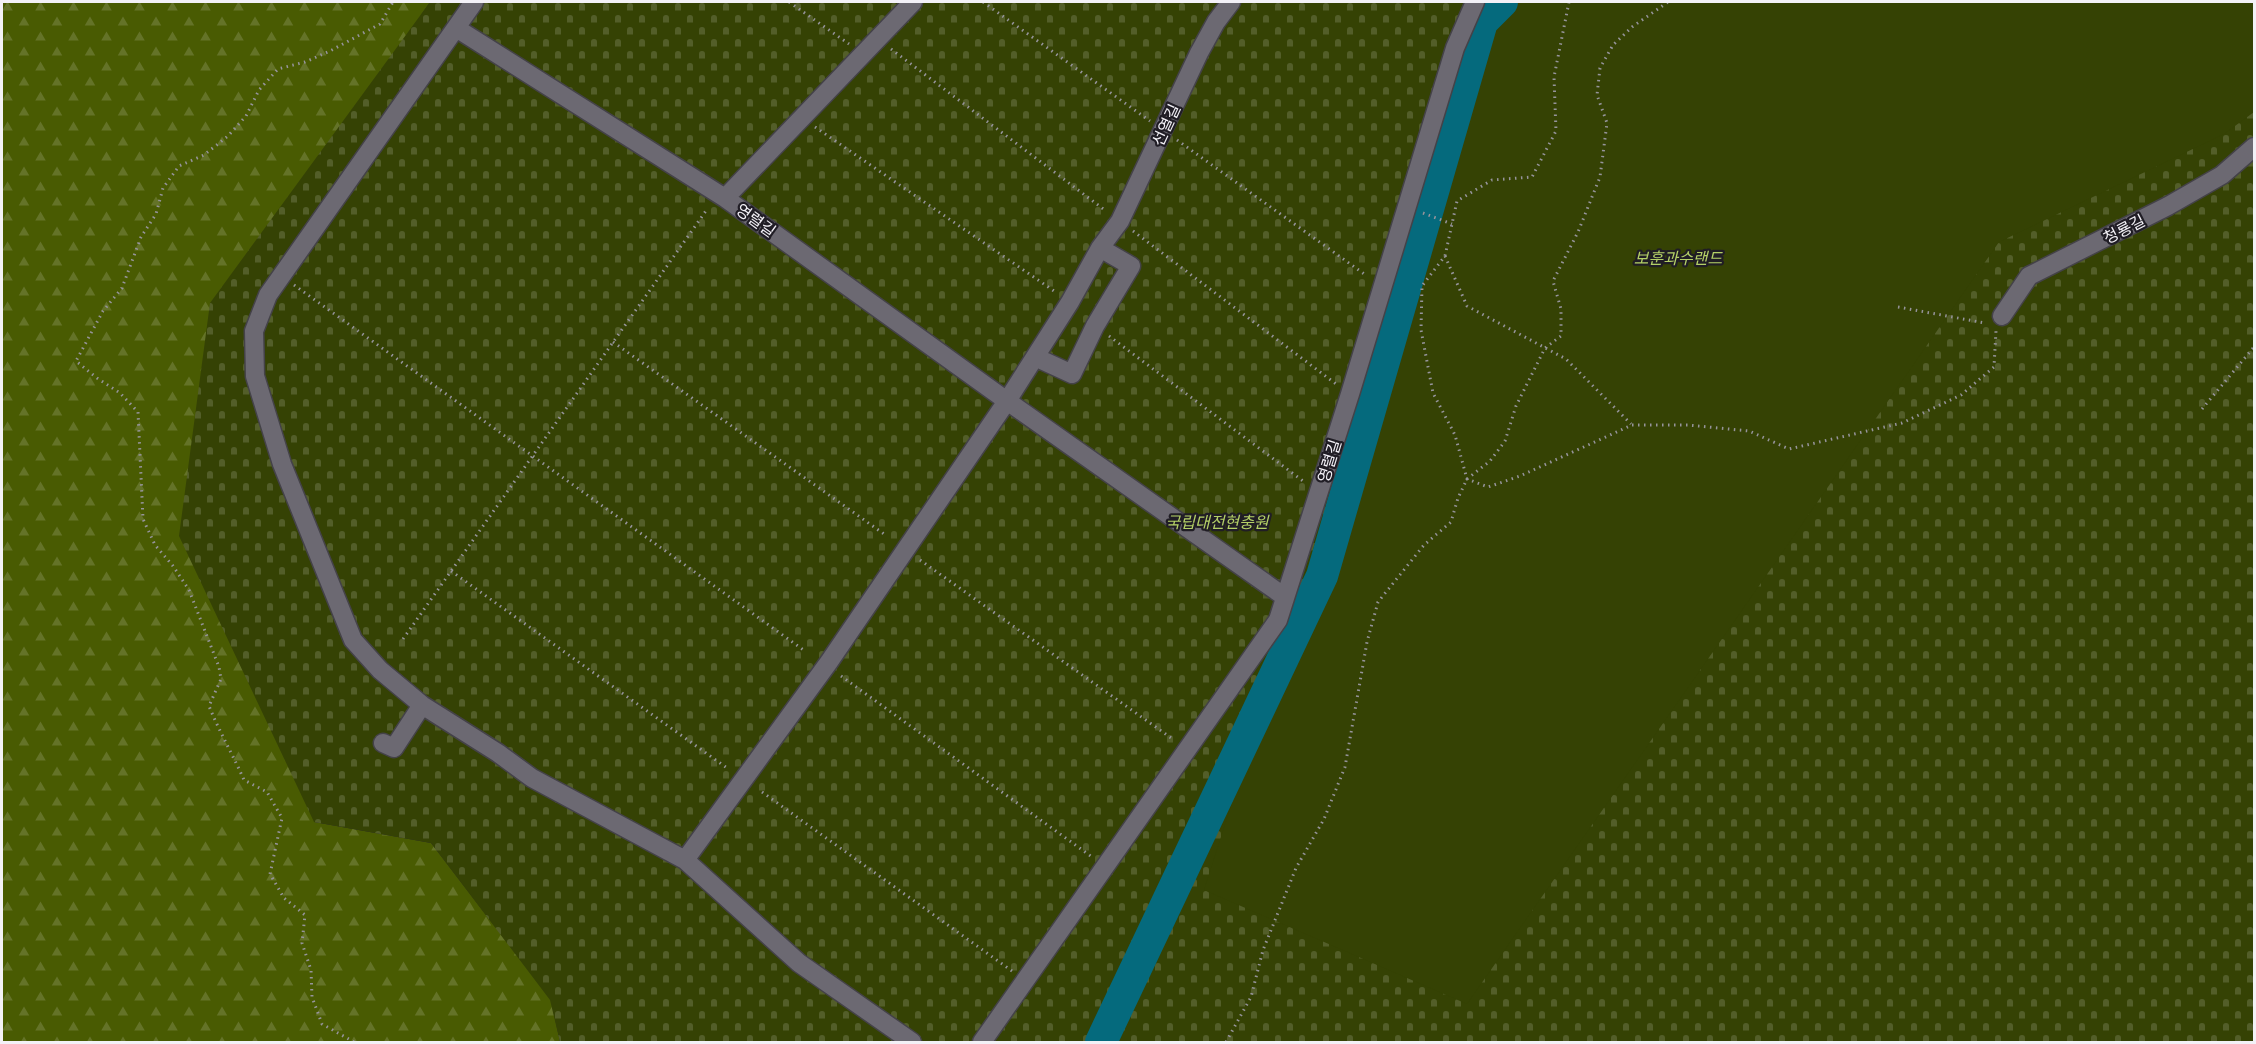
<svg xmlns="http://www.w3.org/2000/svg" width="2256" height="1044" font-family="'Times New Roman','Noto Sans KR',serif">
  <style>
    .forest { fill: url(#forest-firs) }
    .cemetery { fill: url(#cemetery-stones) }
    .park { fill: #354204 }
    .lines { fill: none; stroke-linecap: round; stroke-linejoin: round }
    .river { stroke: #056a7d; stroke-width: 32 }
    .minor-casing { stroke: #444248; stroke-width: 21 }
    .path { stroke: #96949b; stroke-width: 3; stroke-dasharray: 1.5 4.5; stroke-linecap: butt }
    .minor { stroke: #6c6972; stroke-width: 18 }
    .labels { text-anchor: middle; stroke-width: 4.5; stroke-linejoin: round; paint-order: stroke }
    .street-label { font-size: 16px; fill: #f3f1f7; stroke: #201d25 }
    .park-label { font-size: 16px; font-style: italic; fill: #b4d067; stroke: #201d25 }
  </style>
  <defs>
    <pattern id="forest-firs" width="22" height="20" patternUnits="userSpaceOnUse" patternTransform="scale(1.5)"><rect width="22" height="20" fill="#495b02"/><path d="M5 1l3.5 6h-7zM16 11l3.5 6h-7z" fill="#647328"/></pattern>
    <pattern id="cemetery-stones" width="16" height="16" patternUnits="userSpaceOnUse" patternTransform="scale(1.5)"><rect width="16" height="16" fill="#354204"/><path d="M2 7V4a2 2 0 0 1 4 0v3zM10 15v-3a2 2 0 0 1 4 0v3z" fill="#535e29"/></pattern>
  </defs>
  <rect width="100%" height="100%" fill="#2a272f"/>
  <path class="forest" d="M2,2H430L421,15L314,822L431,843L551,1000L560,1042H2Z"/>
  <path class="cemetery" d="M430,2H2254V1042H560L550,1000L431,843L314,822L179,536L210,303Z"/>
  <path class="park" d="M1495,2H2254V112L2224,134L1999,242L1467,1004L1204,890L1365,387Z"/>
  <g class="lines">
    <path class="river" d="M1101,1042L1322,576L1482,22L1502,2"/>
    <g class="minor-casing">
      <path id="minor" d="M474,2L268,295L254,331L255,376L282,464L353,640L380,670L422,705L498,753L532,778L685,860L799,963L912,1042
        M913,2L725,198L1007,401L1285,597
        M456,28L725,198
        M2002,316L2029,276L2168,206L2222,175L2254,147
        M1035,357L1072,374L1095,326L1131,266L1100,248
        M383,743L394,748L422,705
        M685,860L829,662L1007,401L1070,302L1100,248L1120,221L1199,53L1216,22L1231,2
        M982,1042L1278,620L1350,394L1455,48L1475,2"/>
    </g>
    <path class="path" d="M789,2L849,44
      M983,2L1150,121
      M1569,2L1554,77L1556,131L1532,177L1492,180L1457,201L1445,256L1422,286L1421,330L1433,393L1455,435L1467,479L1488,487L1520,476L1632,425H1688L1749,431L1789,449L1902,423L1961,395L1994,367L1996,331
      M891,49L1106,211
      M815,127L1057,293
      M1177,140L1367,276
      M1423,213L1452,224
      M1133,231L1336,384
      M1445,256L1467,306L1566,359L1631,424
      M294,285L805,651
      M1898,307L1985,323
      M1109,336L1303,481
      M613,342L884,534
      M2202,409L2254,347
      M920,560L1174,740
      M451,571L727,768
      M403,639L708,208
      M841,676L1092,857
      M762,792L1012,971
      M354,1042L322,1024L312,997L311,970L302,943L305,915L284,898L270,874L282,818L267,792L244,780C233,755 219,731 209,706L221,679L219,667L189,590L173,566L155,545L143,519L138,412L120,393L97,378L76,361L103,311L122,288L141,237L156,214L163,188L179,166L204,155L228,136L246,116L259,90L278,69L305,62L330,51L380,24L393,2
      M1226,1042L1251,997L1263,950L1296,868L1324,819L1345,767L1367,642L1378,602L1424,545L1451,522L1458,498L1467,479L1490,461L1505,441L1516,406L1545,348L1561,336V309L1553,281L1578,232L1600,177L1607,123L1597,95L1600,68L1613,45L1632,27L1668,2"/>
    <use href="#minor" class="minor"/>
  </g>
  <g class="labels">
    <g class="street-label">
      <text transform="translate(1166 125) rotate(-65)" y="6">선열길</text>
      <text transform="translate(756 220) rotate(36)" y="6">영렬길</text>
      <text transform="translate(2124 229) rotate(-27)" y="6">청룡길</text>
      <text transform="translate(1329 461) rotate(-73)" y="6">영렬길</text>
    </g>
    <g class="park-label">
      <text x="1678" y="264">보훈과수랜드</text>
      <text x="1217" y="528">국립대전현충원</text>
    </g>
  </g>
  <rect width="2256" height="1044" fill="none" stroke="#f3f1f7" stroke-width="6"/>
</svg>
